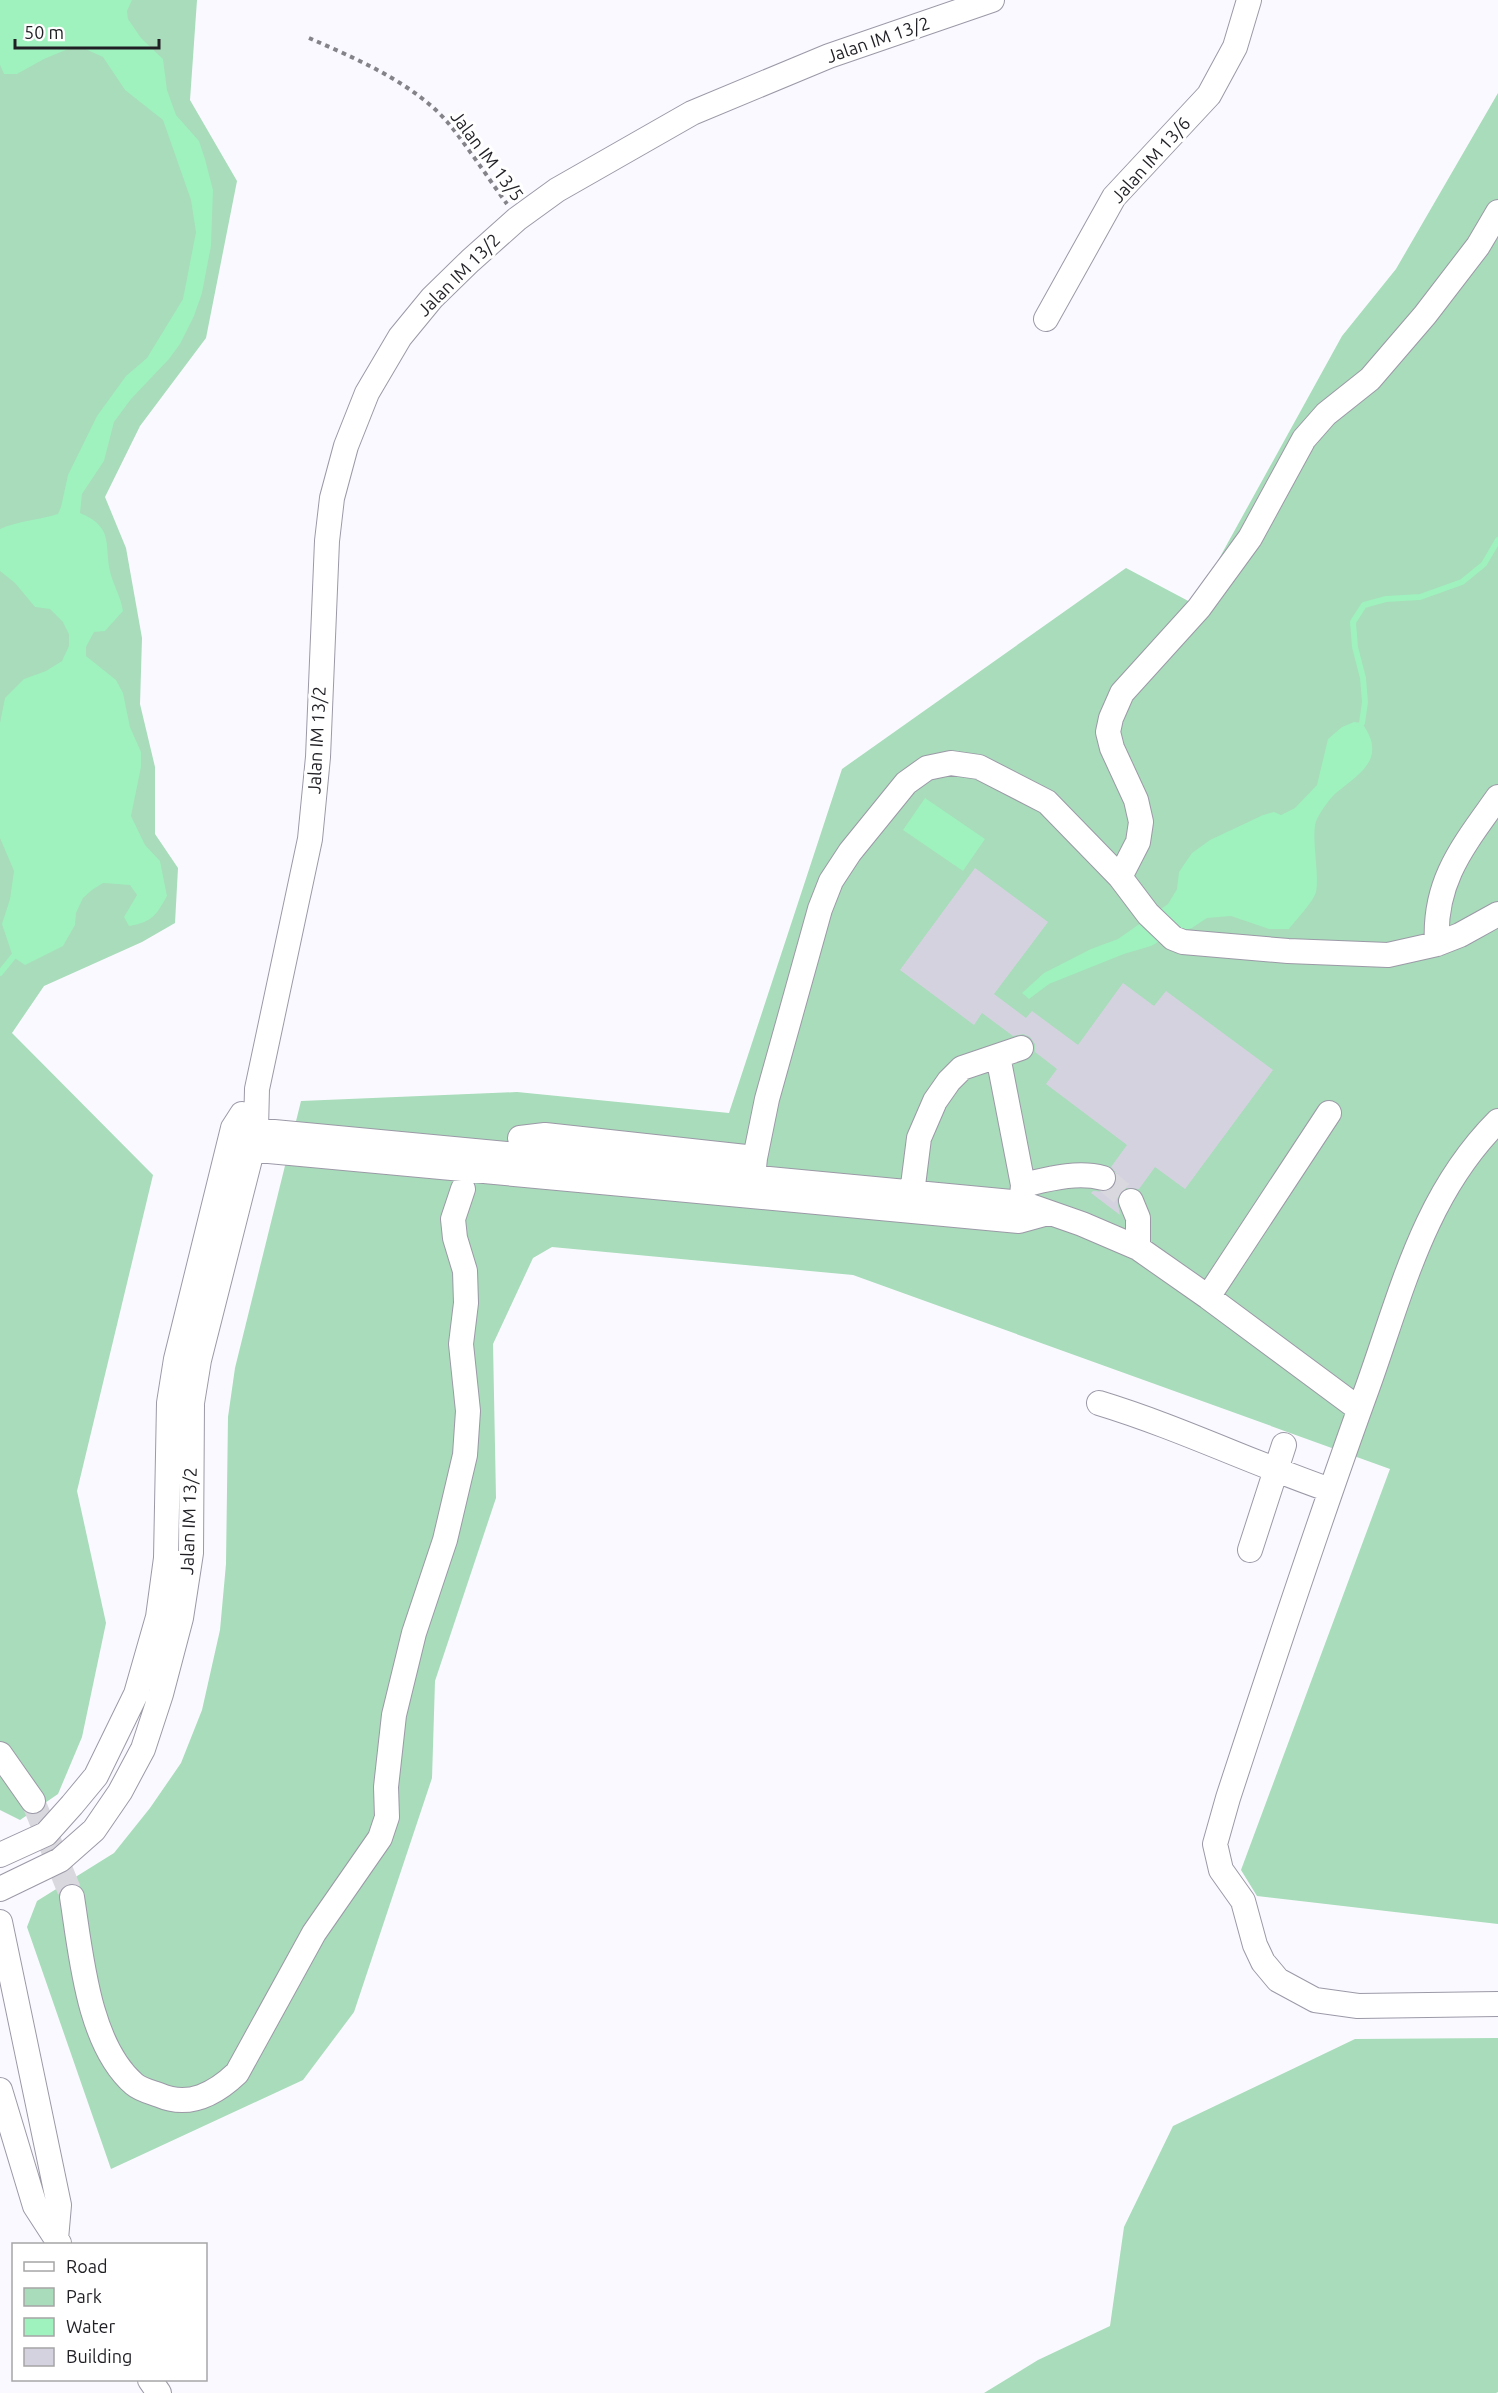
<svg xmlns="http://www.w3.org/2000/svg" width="1498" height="2393" font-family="Ubuntu,sans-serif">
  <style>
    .green { fill: #a8dcba }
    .water { fill: #9ff1be }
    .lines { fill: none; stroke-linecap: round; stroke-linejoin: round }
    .stream { stroke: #9ff1be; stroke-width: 6 }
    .building { fill: #d5d2e0 }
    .minor-tunnel { stroke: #d9d8de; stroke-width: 24; stroke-dasharray: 24 12; stroke-linecap: butt }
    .minor-casing { stroke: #9c99a7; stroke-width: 26 }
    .path { stroke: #848389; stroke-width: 4; stroke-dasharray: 4.5 4.5; stroke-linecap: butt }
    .minor { stroke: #fff; stroke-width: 24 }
    .labels { text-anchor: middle; stroke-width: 6; stroke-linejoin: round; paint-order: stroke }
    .street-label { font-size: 18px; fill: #201f24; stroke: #fff }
  </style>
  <rect width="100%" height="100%" fill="#faf9ff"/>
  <path class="green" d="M0,0H197L190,100L237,181L206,338L140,426L105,497L126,548L142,638L140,704L155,767V834L178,868L175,923L142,942L44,986L12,1033L153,1175L77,1491L106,1623L82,1737L58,1794L20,1820L0,1810Z
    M1498,93V1924L1257,1896L1241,1870L1390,1469L853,1275L552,1247L533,1258L493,1344L496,1498L435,1681L432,1778L354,2012L303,2080L111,2169L27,1927L37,1901L114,1853L150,1808L181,1763L202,1710L220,1630L226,1564L228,1417L235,1368L301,1101L517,1092L729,1113L842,769L1126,568L1194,604L1342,336L1396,269Z
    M1498,2038V2392L1496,2393H984L1038,2360L1110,2326L1124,2227L1173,2126L1355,2039Z"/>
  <path class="water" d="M0,0H132L127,11L128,19L141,38L163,59L167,90L176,115L199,141L205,159L213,190L211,246L202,293L194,316L180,344L169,359L131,399L114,422L104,461L82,494L80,513C116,528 103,546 111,575C115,588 121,598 123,611L105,631L94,632L86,647V656L116,680L123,693L130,727L141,752V767L131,816L145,845L160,861L167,896C156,916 152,922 129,926L124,917L137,895L130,885L103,883L92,890L83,898L76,913L75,925L63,946L25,965L13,957L2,924L10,899L14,871L0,838V723L5,698L24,679L46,671L62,661L69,646V634L63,622L50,609L35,607L15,583L0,571V529C17,521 39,520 58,514L61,507L68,475L97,416L126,376L147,358L183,299L196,232L191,200L163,120L125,90L103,57L83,48L68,49L44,59L17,74H4L0,65Z
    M1354,722L1362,723C1387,758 1362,772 1336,793C1330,798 1321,811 1317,819C1310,833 1320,874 1316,892C1314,901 1295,921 1289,929H1269L1231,916L1207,918L1192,928L1175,933L1151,946L1124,954L1049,984L1029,999L1022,993L1044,973L1091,949L1118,939L1168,904L1177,889L1179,872L1192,853L1210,840L1263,815L1274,812L1281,815L1295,808L1317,785L1328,739L1342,727Z
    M925,798L985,839L963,871L903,830Z"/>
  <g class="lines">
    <path class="stream" d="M1362,723L1365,702L1363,678L1355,647L1353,622L1364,605L1386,599L1420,597L1462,582L1484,564L1498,540
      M0,973L13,957"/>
  </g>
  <path class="building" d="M975,868L1048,922L994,994L1026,1018L1032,1011L1078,1045L1123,983L1154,1006L1166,991L1273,1070L1185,1189L1155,1167L1139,1189L1126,1188L1119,1193L1117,1200L1120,1215L1091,1193L1093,1191L1107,1192L1114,1187L1117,1174L1111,1167L1127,1145L1046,1084L1057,1069L1035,1052V1044L1030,1037L1023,1034L1013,1036L982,1013L974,1025L900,970Z"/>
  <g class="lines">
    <path class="minor-tunnel" d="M1103,1178L1131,1201
      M33,1801L72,1897"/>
    <g class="minor-casing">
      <path id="minor" d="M1046,319L1114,197L1209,95L1235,47L1249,0
        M1120,877L1138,842L1141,822L1136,800L1112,748L1108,732L1111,718L1122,693L1199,608L1250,538L1304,439L1326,414L1370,379L1425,315L1478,246L1498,212
        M1437,944C1433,881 1464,845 1498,797
        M998,1056L1023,1185L1020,1219
        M1498,1121C1424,1195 1402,1291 1368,1386C1318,1523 1273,1660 1228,1798L1215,1844L1221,1870L1243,1901L1255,1945L1263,1962L1278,1980L1315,2000L1358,2006L1498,2004
        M233,1128L1022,1203L1082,1224L1138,1248L1208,1297L1359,1409
        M520,1138L545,1135L755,1158
        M236,1148L1019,1221L1048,1213
        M753,1177L755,1158L767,1099L820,909L831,881L850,852L906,783L927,768L951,763L979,767L1047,802L1120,877L1148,914L1173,938L1183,942L1288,951L1388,955L1437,944L1460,935L1498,914
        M1023,1185C1049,1179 1077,1171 1103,1178
        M1131,1201L1138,1218V1248
        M910,1209L919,1138L935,1101L949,1081L962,1068L1021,1048
        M1208,1297L1329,1113
        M1099,1403C1178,1427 1252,1463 1330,1490
        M1250,1550L1284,1445
        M0,1754L33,1801
        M0,1855L46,1834L72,1805L96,1776L136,1694L158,1617L166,1558L169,1403L176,1359L233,1128L242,1114
        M0,1889L60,1860L94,1830L120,1792L143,1749L161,1694L181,1618L191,1553L192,1403L199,1360L252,1151L256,1129L257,1089L310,839L318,757L327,541L332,498L346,446L367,393L400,337L432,298L470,261L517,219L557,190L692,113L829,56L992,0
        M72,1897C81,1954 88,2044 134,2084C141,2090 151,2092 159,2095C189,2108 215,2094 237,2073L314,1933L380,1838L387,1817L386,1787L394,1715L414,1633L445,1540L465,1455L468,1411L461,1344L466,1303L465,1271L455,1238L453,1219L463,1189
        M0,1922L59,2205L56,2239
        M0,2090L35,2206L59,2243
        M150,2380L159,2393"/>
    </g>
    <path class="path" d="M309,38C357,59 416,84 450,125C470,150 488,178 507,204"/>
    <use href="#minor" class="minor"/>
  </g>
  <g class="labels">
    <g class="street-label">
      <text transform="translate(878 40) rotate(-19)" y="6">Jalan IM 13/2</text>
      <text transform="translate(487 156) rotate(53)" y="6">Jalan IM 13/5</text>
      <text transform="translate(1151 160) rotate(-48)" y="6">Jalan IM 13/6</text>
      <text transform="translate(459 275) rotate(-45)" y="6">Jalan IM 13/2</text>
      <text transform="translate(317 740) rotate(-87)" y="6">Jalan IM 13/2</text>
      <text transform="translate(189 1521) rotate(-88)" y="6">Jalan IM 13/2</text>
    </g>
  </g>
  <rect x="12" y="2243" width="195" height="138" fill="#ffffff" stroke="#a6a5a7" stroke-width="1.5"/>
  <rect x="24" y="2262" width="30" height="9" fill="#ffffff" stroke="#a6a5a7" stroke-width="1.5"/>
  <text x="66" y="2273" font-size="18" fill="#201f24">Road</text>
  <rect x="24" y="2288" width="30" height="18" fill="#a8dcba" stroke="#a6a5a7" stroke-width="1.5"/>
  <text x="66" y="2303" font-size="18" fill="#201f24">Park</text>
  <rect x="24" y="2318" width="30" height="18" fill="#9ff1be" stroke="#a6a5a7" stroke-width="1.5"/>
  <text x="66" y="2333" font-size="18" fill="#201f24">Water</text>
  <rect x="24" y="2348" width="30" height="18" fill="#d5d2e0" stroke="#a6a5a7" stroke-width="1.5"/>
  <text x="66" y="2363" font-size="18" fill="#201f24">Building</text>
  <path d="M15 39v9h144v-9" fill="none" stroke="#201f24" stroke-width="3"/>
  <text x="24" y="39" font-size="18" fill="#201f24" stroke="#ffffff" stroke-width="4.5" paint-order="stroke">50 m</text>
</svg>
